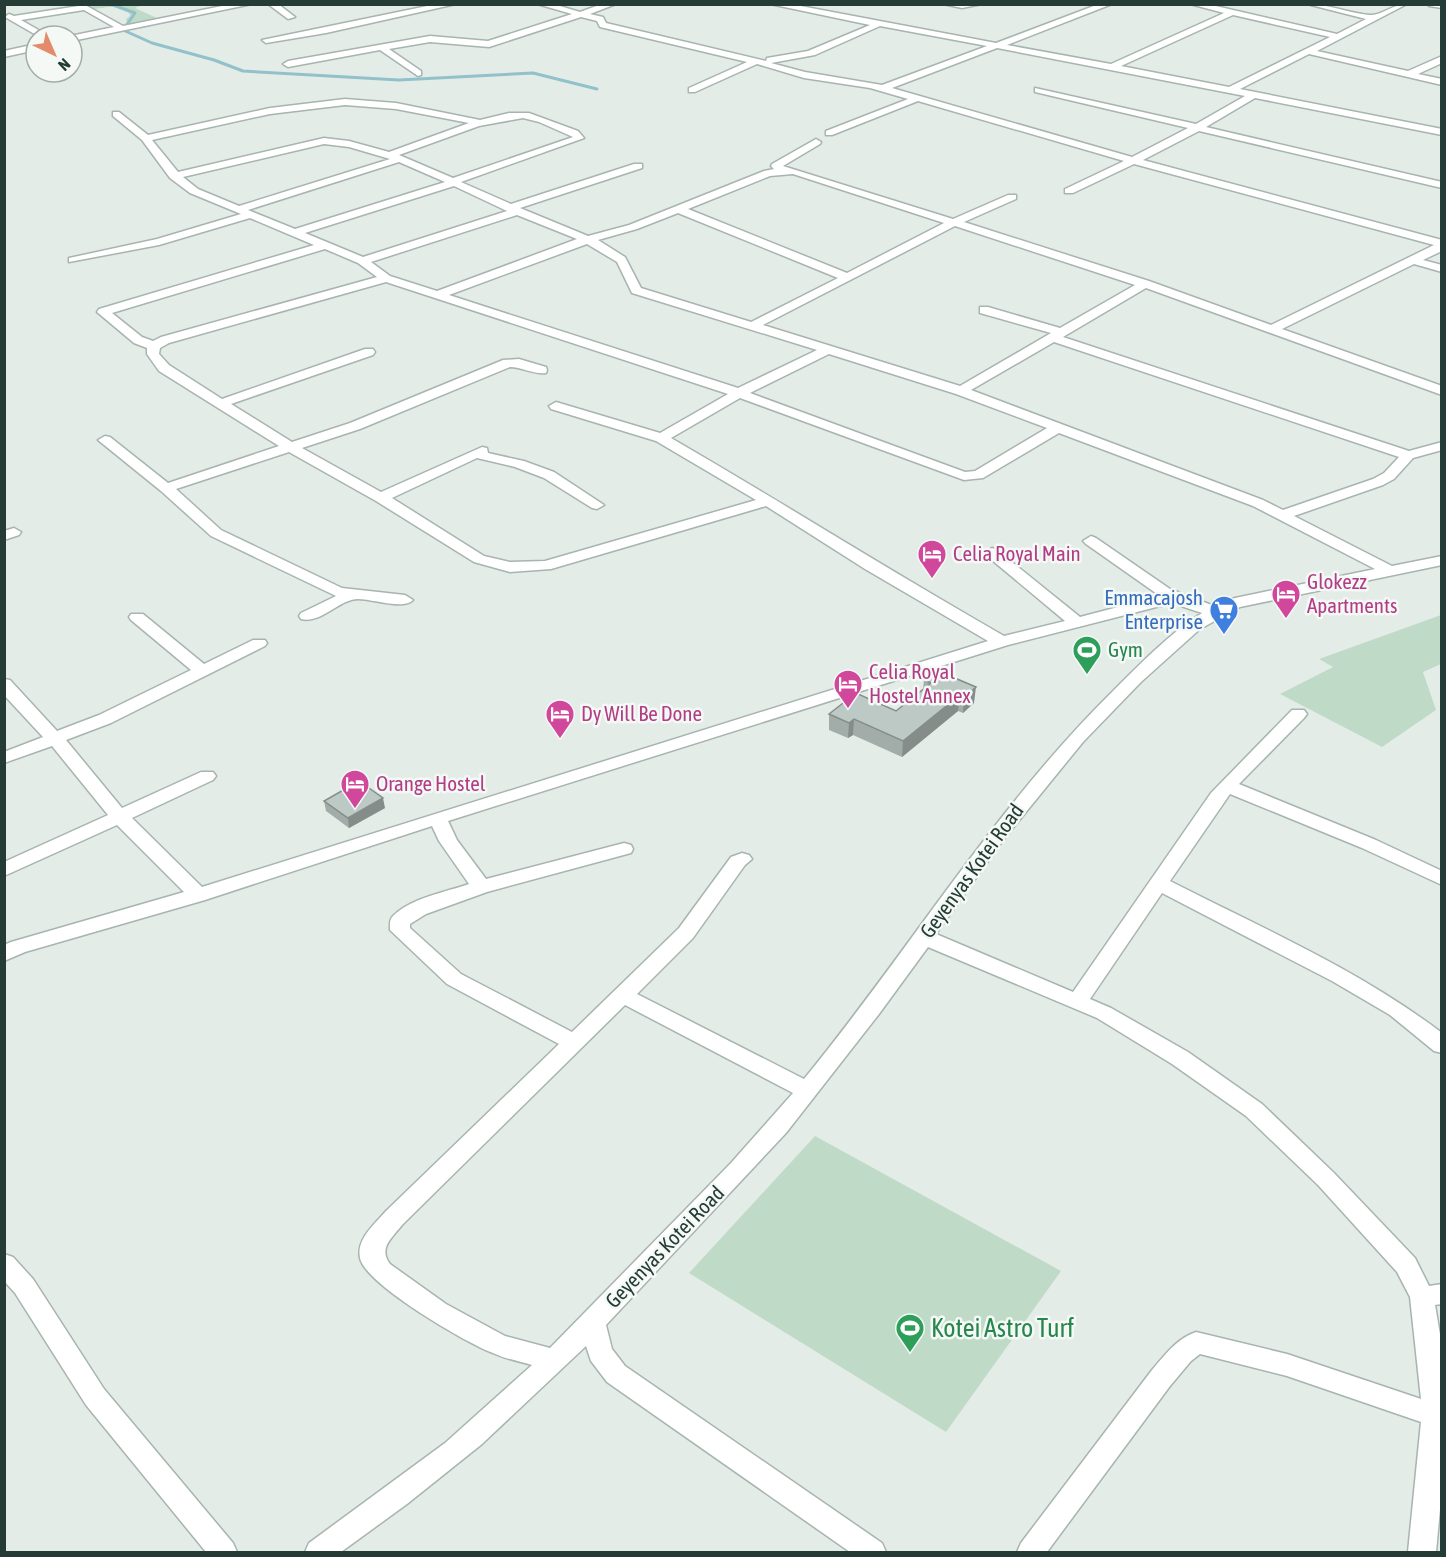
<svg xmlns="http://www.w3.org/2000/svg" width="1446" height="1557" font-family="'Asap Condensed',sans-serif">
  <style>
    .green { fill: #bfdbc7 }
    .lines { fill: none; stroke-linecap: round; stroke-linejoin: round }
    .stream { stroke: #92c1cb; stroke-width: 3 }
    .minor-casing { stroke: #a7b4af; stroke-width: 3 }
    .minor { fill: #fff; fill-rule: evenodd }
    .wall { fill: #a2ada9 }
    .shaded-wall { fill: #848d89 }
    .building { fill: #bcc9c4; stroke: #848d89; stroke-width: 1.5 }
    .labels { text-anchor: middle; stroke-width: 5; stroke-linejoin: round; paint-order: stroke }
    .hotel-label { font-size: 21px; fill: #b23c85; stroke: #f4f9f6; text-anchor: start }
    .shop-label { font-size: 21px; fill: #366cbe; stroke: #f4f9f6; text-anchor: end }
    .leisure-label { font-size: 21px; fill: #27864d; stroke: #f4f9f6; text-anchor: start }
    .street-label { font-size: 21px; fill: #253c36; stroke: #f4f9f6 }
    .near-leisure-label { font-size: 26px; fill: #27864d; stroke: #f4f9f6; text-anchor: start }
  </style>
  <rect width="100%" height="100%" fill="#e4ece8"/>
  <path class="green" d="M76,5H142L135,8L159,19L128,25L126,19L130,16L129,13L115,6L95,9Z
    M1441,615V664L1423,672L1436,710L1382,747L1280,694L1333,667L1319,659Z
    M815,1136L1061,1271L946,1432L689,1273Z"/>
  <g class="lines">
    <path class="stream" d="M100,4L113,5L135,13L123,30L152,43L214,60L243,71L399,80L533,73L597,89"/>
    <g class="minor-casing">
      <path id="minor" d="M232,4H252L72,41V36H70L114,27L84,10L21,20L49,36H38L5,17L9,14L14,16L85,5L123,26Z
        M268,4H278L295,17L288,19Z
        M437,4H456L326,33L266,43L262,40Z
        M537,4H553L580,12L602,4H616L590,14L603,17L606,23L766,61L767,58L808,51L870,25L770,4H790L996,43L1099,4H1112L1007,45L1111,64L1224,13L1190,4H1207L1337,34L1366,19L1307,4C1329,4 1348,13 1370,15C1381,16 1393,4 1407,4L1317,51L1408,71L1442,56V63L1418,74L1442,79V85L1309,54L1240,89L1442,129V135L1255,98L1206,127L1442,182V188L1199,131L1143,160L1442,240V251L1423,260L1442,265V272L1414,264L1282,329L1442,386V395L1146,288L1063,337L1409,451L1442,442V450L1413,458L1394,479L1383,485L1294,516L1392,566L1442,556V565L1240,607L1200,629L1141,682L1083,742L1004,839L936,934L1073,992L1211,793L1292,710H1304L1307,714L1304,718L1239,784L1376,840L1442,871V885L1362,848L1230,794L1170,881C1262,928 1359,970 1442,1033V1053L1434,1051L1390,1015L1332,981L1162,893L1090,999L1111,1008L1188,1052L1262,1104L1334,1173L1415,1258L1429,1286L1442,1284V1304L1435,1305L1442,1346V1488L1436,1552H1408L1421,1422L1287,1376L1200,1354L1191,1361L1170,1386L1047,1552H1017L1021,1543L1152,1370C1165,1355 1176,1339 1196,1332L1287,1354L1421,1399L1410,1297L1397,1272L1318,1185L1246,1116L1172,1064L1097,1018L928,947L879,1014L786,1133L606,1325L612,1349L625,1366L882,1543L886,1552H850L607,1382L591,1361L586,1346L482,1444L407,1504L341,1552H305L309,1543L445,1443L532,1365C519,1361 505,1359 493,1353C466,1343 365,1284 360,1258C356,1239 375,1224 386,1211L559,1044L447,984L390,930C390,925 389,920 393,916C411,898 446,892 469,884L439,841L432,826L205,900L25,952L4,961V945L11,942L184,892L117,825L4,876V862L108,815L52,746L4,763V752L43,737L4,695V679L10,680L57,731L99,715L191,670L131,620L129,617L131,614H143L204,664L253,640H265L267,643L265,646L111,723L66,740L122,808L201,772H213L216,776L213,780L132,818L202,887L988,641L865,569L766,506L551,569L510,572L474,562L376,501L289,452L176,489L221,530L342,588L405,595L413,600C404,610 372,599 358,599C339,599 322,624 301,619L299,616L301,613L336,596L211,536L161,491L98,440L105,436L110,437L168,483L279,446L159,371L147,354V348L134,343L97,312L99,309L314,245L250,218L159,245L69,262V258L157,239L241,214L190,193L170,178L142,140L113,116V112H119L148,135L270,108L345,99L396,103L480,120L509,113H529L578,131L584,138L461,182L511,204L634,164H642V168L520,208L588,236L629,225L764,171L774,169L771,166L772,164L816,139L821,142L820,144L783,166L953,219L1008,195H1016V199L964,222L1149,281L1271,325L1434,245L1134,164L1073,193H1065V189L1124,161L918,101L832,135H826V131L908,99L870,88L804,78L757,64L695,92H689V88L747,62L600,27L597,21L581,17L489,47L430,42L389,49L421,71V75L418,76L380,50L288,67L283,64L288,61L430,36L488,41L572,14ZM1233,15L1330,37L1229,87L1121,66ZM880,26L987,46L882,85L805,72L771,63L815,55ZM997,48L1245,96L1196,124L1035,88V92L1188,128L1132,157L892,88ZM345,105L396,109L469,123L389,152L349,141L324,138L178,172L152,140L270,114ZM523,118L539,122L573,137L453,178L399,155L479,126ZM324,144L349,147L390,159L239,206L198,189L183,177ZM399,162L445,182L295,229L248,210ZM793,174L944,223L847,273L688,209L770,176ZM454,186L507,211L363,257L305,233ZM678,213L838,278L751,322L641,288L625,257L598,240L637,229ZM517,215L577,239L437,291L390,276L371,262ZM955,226L1135,285L1060,328L988,307H980V313L1051,333L960,386L763,325ZM587,244L617,262L632,293L817,350L738,388L449,295ZM325,249L358,263L377,277L161,337L153,341L142,337L112,313ZM386,282L728,394L660,433L556,402L549,406L551,409L656,441L756,500L545,561L510,562L484,556L392,498L477,458L515,467L544,478L592,508L597,509L604,505L554,472L524,461L488,453L487,448L482,447L381,492L302,448L360,429L510,367C522,367 534,375 546,373L547,370L546,367L519,359L503,360L350,423L292,442L231,404L373,355L375,352L373,349H365L222,399L169,365L159,354L160,348L169,343ZM1054,342L1399,457L1384,473L1373,479L1283,510L1263,500L971,390ZM829,354L956,394L1047,428L975,471L965,472L750,393ZM740,398L964,480L983,478L1059,433L1253,506L1375,569L1235,598L1214,606L1170,589L1096,538L1091,536L1083,541L1086,544L1160,596L1080,617L997,550L992,548L984,553L987,556L1065,621L1004,636C892,572 783,503 671,438ZM1172,603L1202,613C1169,634 1141,663 1113,691C995,807 909,951 804,1079L637,994L693,938L745,865L752,859L749,855L742,853L731,857L679,928L572,1032L461,974L410,928V924L426,914L487,892L631,853L633,849L631,845L624,843L486,879L457,840L448,821L1008,645ZM625,1005L793,1093L731,1163L550,1348L505,1336L446,1304L390,1264C378,1248 392,1238 402,1225Z
        M943,4H982L962,8Z
        M1428,4H1442V8L1429,6Z
        M36,44V50L4,57V51Z
        M14,528L21,532L19,535L4,540V531Z
        M4,1254L13,1257L33,1279L104,1389L233,1543L237,1552H206L86,1405L15,1293L4,1281Z"/>
    </g>
    <use href="#minor" class="minor"/>
  </g>
  <path class="wall" d="M936,670L974,703L963,713L958,711L902,757L853,735L848,738L829,730V714L896,711L923,690L924,680Z
    M324,801L385,808L349,828L326,811Z"/>
  <path class="shaded-wall" d="M976,687L974,703L963,713L964,697Z
    M960,695L958,711L902,757L903,741Z
    M854,719L853,735L848,738L849,723Z
    M383,798L385,808L349,828L348,818Z"/>
  <path class="building" d="M936,670L976,687L964,697L960,695L903,741L854,719L849,723L829,714L856,693L896,711L931,683L924,680Z
    M359,781L383,798L348,818L324,801Z"/>
  <defs>
    <g id="hotel-pin" transform="scale(1.5)"><path d="M0 17L-7.5 6A9.5 9.5 0 1 1 7.5 6Z" fill="#d1479c" stroke="#f4f9f6"/><path d="M-6-4.5h1.5V1H6V5H4.5V3h-9V5H-6ZM-4 0a1.8 1.8 0 1 1 3.6 0ZM.5 0V-2.5h3Q6-2.5 6 0Z" fill="#fff"/></g>
    <g id="supermarket-pin" transform="scale(1.5)"><path d="M0 17L-7.5 6A9.5 9.5 0 1 1 7.5 6Z" fill="#3f7fe0" stroke="#f4f9f6"/><path d="M-6-5.5h2.5l.6 2H6L4.5 2H-2.5L-4.4-4H-6ZM-1.5 3.2a1.3 1.3 0 1 0 .1 0ZM3 3.2a1.3 1.3 0 1 0 .1 0Z" fill="#fff"/></g>
    <g id="stadium-pin" transform="scale(1.5)"><path d="M0 17L-7.5 6A9.5 9.5 0 1 1 7.5 6Z" fill="#2e9e5b" stroke="#f4f9f6"/><path d="M0-5a6.5 5 0 1 0 0 10a6.5 5 0 1 0 0-10ZM-3.5-1.8h7v3.6h-7Z" fill="#fff"/></g>
  </defs>
  <g fill-rule="evenodd">
    <use href="#hotel-pin" x="932" y="554"/>
    <use href="#hotel-pin" x="1286" y="594"/>
    <use href="#supermarket-pin" x="1224" y="610"/>
    <use href="#stadium-pin" x="1087" y="650"/>
    <use href="#hotel-pin" x="848" y="684"/>
    <use href="#hotel-pin" x="560" y="714"/>
    <use href="#hotel-pin" x="355" y="784"/>
    <use href="#stadium-pin" x="910" y="1328"/>
  </g>
  <g class="labels">
    <g class="hotel-label">
      <text x="953" y="561">Celia Royal Main</text>
      <text x="1307" y="589">Glokezz<tspan x="1307" dy="24">Apartments</tspan></text>
      <text x="869" y="679">Celia Royal<tspan x="869" dy="24">Hostel Annex</tspan></text>
      <text x="581" y="721">Dy Will Be Done</text>
      <text x="376" y="791">Orange Hostel</text>
    </g>
    <g class="shop-label">
      <text x="1203" y="605">Emmacajosh<tspan x="1203" dy="24">Enterprise</tspan></text>
    </g>
    <g class="leisure-label">
      <text x="1108" y="657">Gym</text>
    </g>
    <g class="street-label">
      <text transform="translate(972 871) rotate(-54)" y="7">Geyenyas Kotei Road</text>
      <text transform="translate(665 1247) rotate(-46)" y="7">Geyenyas Kotei Road</text>
    </g>
    <g class="near-leisure-label">
      <text x="931" y="1337">Kotei Astro Turf</text>
    </g>
  </g>
  <rect width="1446" height="1557" fill="none" stroke="#253c36" stroke-width="12"/>
  <g transform="translate(54 54) rotate(136)"><circle r="28" fill="#f4f9f6" stroke="#a1ada9" stroke-width="1.5"/>
  <path d="M0-4.5L10 22L0 15L-10 22Z" fill="#e38b6a"/>
  <text y="-9" font-size="16" font-weight="bold" text-anchor="middle" fill="#253c36">N</text>
  </g>
</svg>
